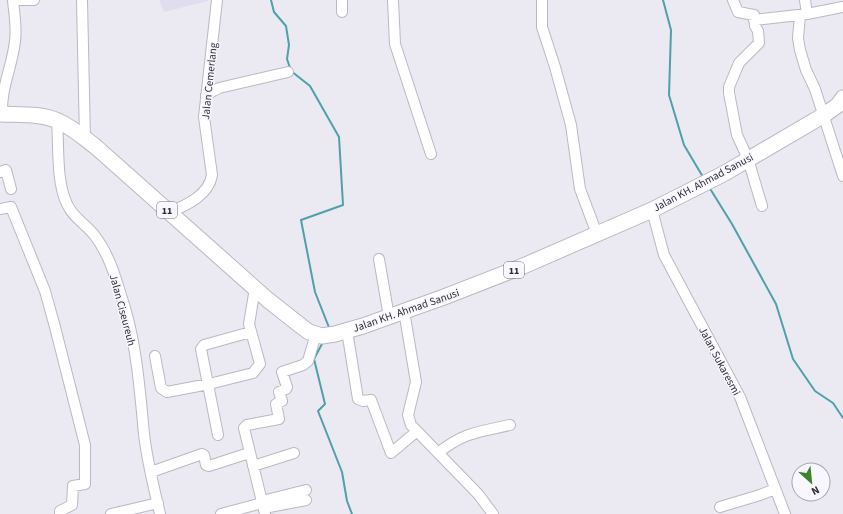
<svg xmlns="http://www.w3.org/2000/svg" width="843" height="514" font-family="'Source Sans 3',sans-serif">
  <style>
    .built { fill: #e0deee }
    .lines { fill: none; stroke-linecap: round; stroke-linejoin: round }
    .stream { stroke: #4fa0a8; stroke-width: 2 }
    .minor-casing { stroke: #bab9c2; stroke-width: 12 }
    .highway-casing { stroke: #bab9c2; stroke-width: 17 }
    .minor { stroke: #fff; stroke-width: 10 }
    .highway { stroke: #fff; stroke-width: 15 }
    .labels { text-anchor: middle; stroke-width: 3; stroke-linejoin: round; paint-order: stroke }
    .shield { fill: #f8f7ff; stroke: #6b6a70; stroke-width: 1 }
    .shield-label { font-size: 10px; font-weight: bold; fill: #2f2e32 }
    .street-label { font-size: 11px; fill: #2f2e32; stroke: #f8f7ff }
  </style>
  <rect width="100%" height="100%" fill="#ebeaf3"/>
  <path class="built" d="M159,0H208V1L164,12Z"/>
  <g class="lines">
    <path class="stream" d="M271,0L274,12L286,26L289,45L287,59L291,71L310,86L339,137L343,205L301,220L315,292L330,330
      M663,0L671,30L669,95L684,145L703,177
      M709,187L732,224L776,304L793,359L815,391L833,403L843,418
      M323,342L314,359L325,404L318,411L342,472L347,501L352,514"/>
    <g class="minor-casing">
      <path id="minor" d="M13,0H34
        M82,0L85,139
        M393,0L395,44L431,154
        M542,0V27L555,67L571,125L580,189L597,234
        M733,0L738,12L754,15L755,26L758,31L759,43L739,63L729,87V93L737,135L748,159L762,206
        M805,0L807,14
        M342,12V0
        M800,15L798,38L800,50L806,70L815,89L843,176
        M754,20L807,14L843,7
        M206,95L219,88L288,72
        M2,115C1,86 12,68 15,41C17,27 14,13 13,0
        M57,120C59,145 56,182 67,204C73,218 86,224 95,236C111,257 117,283 125,308C137,349 140,392 144,434C147,461 154,488 160,514
        M0,172L6,170L11,189
        M0,209L11,207L45,291L55,327L85,445V484L73,486L72,505L60,511V514
        M652,210L664,255L740,397L785,514
        M170,212C187,205 209,195 212,175L204,117L217,0
        M379,259L389,317
        M404,311L416,382L408,415L411,425L478,494L493,514
        M347,331L358,399L363,401L371,400L391,453L416,432
        M155,356L161,388L167,392L209,384L253,373L260,364L249,324L255,288
        M218,435L201,349L204,345L251,332
        M438,453C464,432 479,432 510,425
        M253,466L294,453
        M151,472L202,454L204,455L206,465L209,466L249,453
        M262,501L306,490
        M720,507L760,495L775,489
        M264,508L306,500
        M111,514L158,503
        M221,514L262,503
        M265,514L244,428L247,425L279,419L276,404L282,401L279,392L286,389L287,387L282,372L303,365L308,361L316,334"/>
    </g>
    <g class="highway-casing">
      <path id="highway" d="M0,114C18,115 41,113 58,121C72,127 84,138 96,147L268,300L301,326L309,332L322,336L335,334L363,326L444,297L521,267L652,210L725,173L824,115L838,105L843,98"/>
    </g>
    <use href="#minor" class="minor"/>
    <use href="#highway" class="highway"/>
  </g>
  <g class="labels">
    <g class="shield">
      <rect x="157" y="202" width="20" height="16" rx="3"/>
      <rect x="504" y="262" width="20" height="16" rx="3"/>
    </g>
    <g class="shield-label">
      <text x="167" y="214">11</text>
      <text x="514" y="274">11</text>
    </g>
    <g class="street-label">
      <text transform="translate(209 81) rotate(-84)" y="4">Jalan Cemerlang</text>
      <text transform="translate(703 182) rotate(-28)" y="4">Jalan KH. Ahmad Sanusi</text>
      <text transform="translate(123 310) rotate(75)" y="4">Jalan Ciseureuh</text>
      <text transform="translate(406 310) rotate(-19)" y="4">Jalan KH. Ahmad Sanusi</text>
      <text transform="translate(720 361) rotate(62)" y="4">Jalan Sukaresmi</text>
    </g>
  </g>
  <g transform="translate(811 482) rotate(153)"><circle r="19" fill="#f8f7ff" stroke="#a8a7ad"/>
  <path d="M0-3L7 15L0 10L-7 15Z" fill="#3e8326"/>
  <text y="-6" font-size="11" font-weight="bold" text-anchor="middle" fill="#2f2e32">N</text>
  </g>
</svg>
